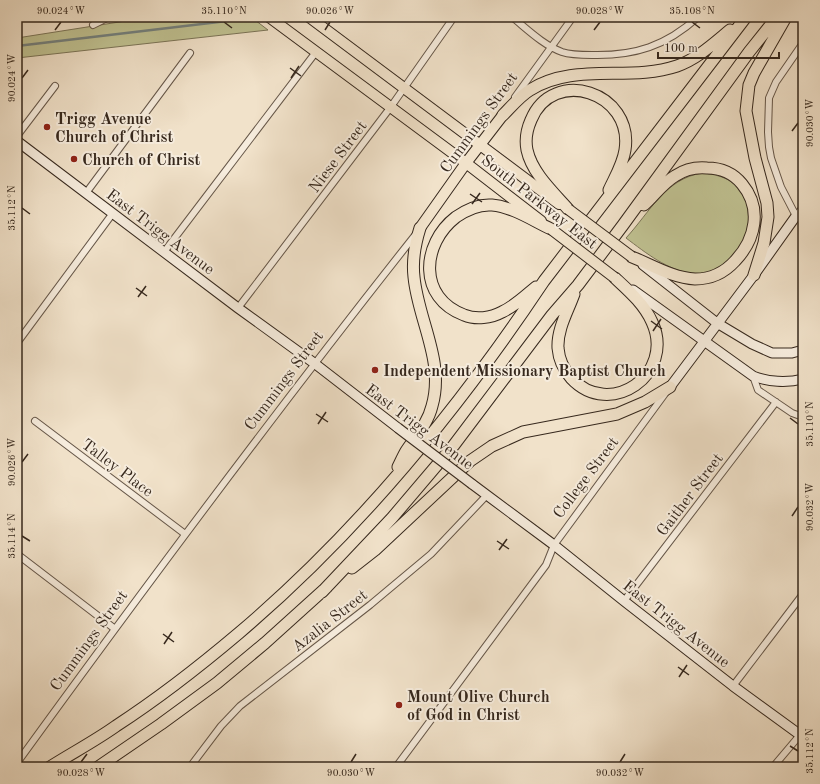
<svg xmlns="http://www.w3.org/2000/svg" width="820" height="784" font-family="'Old Standard TT',serif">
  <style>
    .green { fill: #c0c292; stroke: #7b7558 }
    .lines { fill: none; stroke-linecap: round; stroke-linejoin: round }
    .stream { stroke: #74817e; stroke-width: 2.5 }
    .street-casing { stroke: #655648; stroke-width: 8 }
    .secondary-casing { stroke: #36281d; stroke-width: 11 }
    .primary-casing { stroke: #36281d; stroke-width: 12 }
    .highway-casing { stroke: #36281d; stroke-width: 13 }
    .street { stroke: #f6ecdd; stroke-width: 6 }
    .secondary { stroke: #f6ecdd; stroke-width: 9 }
    .primary { stroke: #f1e2ca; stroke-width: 10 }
    .highway { stroke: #f1e2ca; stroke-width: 11 }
    .secondary-bridge-casing { stroke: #36281d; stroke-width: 11; stroke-linecap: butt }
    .primary-bridge-casing { stroke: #36281d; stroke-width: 12; stroke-linecap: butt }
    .secondary-bridge { stroke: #f6ecdd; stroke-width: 9 }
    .primary-bridge { stroke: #f1e2ca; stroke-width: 10 }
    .ticks { fill: none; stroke: #36281d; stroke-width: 1.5 }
    .poi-dot { fill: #8f2418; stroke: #f6ecdd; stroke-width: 1.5 }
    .labels { text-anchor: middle; stroke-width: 4; stroke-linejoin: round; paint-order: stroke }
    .poi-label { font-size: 16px; font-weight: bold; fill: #36281d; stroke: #f6ecdd; text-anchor: start }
    .street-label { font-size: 16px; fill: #36281d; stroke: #f6ecdd }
    .neatline { fill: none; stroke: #36281d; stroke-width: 1.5 }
    .ticks-label { font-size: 10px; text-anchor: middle; fill: #36281d }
  </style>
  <rect width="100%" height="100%" fill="#f1e2ca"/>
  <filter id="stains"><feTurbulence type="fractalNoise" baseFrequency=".005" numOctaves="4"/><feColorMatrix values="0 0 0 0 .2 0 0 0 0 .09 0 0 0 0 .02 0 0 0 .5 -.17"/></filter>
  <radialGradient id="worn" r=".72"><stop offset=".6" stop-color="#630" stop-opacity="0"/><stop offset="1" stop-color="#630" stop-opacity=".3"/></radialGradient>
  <path class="green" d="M151,17H251L268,30L17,58V38Z
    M702,173C725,175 741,183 748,206C750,213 751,220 749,227C745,250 717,277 693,274C667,270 646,253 626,238C650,212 665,179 702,173Z"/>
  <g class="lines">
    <path class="stream" d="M17,46L227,21"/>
    <g class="street-casing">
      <path id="street" d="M512,17C527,29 543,45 562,52C571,55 582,55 592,55C635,56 666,46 698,17
        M93,25L109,17
        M803,43L776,82L769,98L768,132L769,147L771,158L781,187L796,216L803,207
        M515,97L573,17
        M17,136L55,86
        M86,193L190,53
        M164,252L316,52
        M238,308L390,108L454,17
        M17,343L113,213
        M753,376L758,390L792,413L803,417
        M35,421L185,534
        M17,554L115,629
        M624,601L776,402
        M733,686L803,594
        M17,763C147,584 279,407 416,234
        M190,767L221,726L240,706L370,605L431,554L487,495
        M396,767L546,565L554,545L667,391
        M773,767L800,735"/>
    </g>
    <g class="secondary-casing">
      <path id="secondary" d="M17,141L238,308L314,363L398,428
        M643,265L717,323L752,344L772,353H792L803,350
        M633,290L753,376C768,382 787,383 803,379
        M670,387L754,275L796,216
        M472,484L554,545L624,601L733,686L803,737
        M17,766L18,767"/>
    </g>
    <g class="primary-casing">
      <path id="primary" d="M269,17L466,163L541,221
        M309,17L559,204
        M420,228L466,163L503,115"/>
    </g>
    <g class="highway-casing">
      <path id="highway" d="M503,115C511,107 520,96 530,90C574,62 629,82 677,66C697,59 713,44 730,30
        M568,209C553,192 532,173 527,150C525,140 527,129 531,120C553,66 634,92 625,150C623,164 615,177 609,190
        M632,257C652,265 673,278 695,279C711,279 725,272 735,261C756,239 762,208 742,184C733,173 721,168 707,168C696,167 684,170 675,176C663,183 654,196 644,205
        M754,275L764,243L768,217L767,203L755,158L746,111L749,85L754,73L786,17
        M536,287C525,296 515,306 502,312C491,318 476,320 464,315C418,298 421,244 456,217C466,210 479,204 492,205C513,207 532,220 551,229
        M574,294C568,311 557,329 558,348C559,360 564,370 571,378C610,420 676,374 652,322C644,304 629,291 615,278
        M398,467C401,461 403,456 406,451C416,436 428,423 432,406C445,361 418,320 414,277C412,260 415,244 420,228
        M352,568L375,550L470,461L492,446L523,432L617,414L645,402L670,387
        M322,592L392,518L454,445L552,315L578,285L623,225L749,52L777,17
        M50,767C72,753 95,741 116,726C159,698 200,666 239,633C358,532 458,410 544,281L746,17
        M98,767L161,724L217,683L265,643L327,587"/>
    </g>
    <use href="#street" class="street"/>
    <use href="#secondary" class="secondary"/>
    <use href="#primary" class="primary"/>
    <use href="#highway" class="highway"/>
    <g class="secondary-bridge-casing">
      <path id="secondary-bridge" d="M398,428L472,484"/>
    </g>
    <g class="primary-bridge-casing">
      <path id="primary-bridge" d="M568,209L632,257
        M551,229L615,278"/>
    </g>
    <use href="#secondary-bridge" class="secondary-bridge"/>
    <use href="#primary-bridge" class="primary-bridge"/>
  </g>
  <path class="ticks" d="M224,22L232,28M692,22L700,28M55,30L61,22M325,30L330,22M594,30L600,22M290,68L301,76M22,78L28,70M291,78L299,66M792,131L798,123M470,194L482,202M472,204L480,193M22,208L30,214M136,288L147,296M138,297L146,286M651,321L662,329M653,331L661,319M316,414L328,422M790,418L798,424M318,424L326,412M22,462L28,454M792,516L798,507M22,536L30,541M497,541L509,549M499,550L507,539M163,634L174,642M164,644L172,632M678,667L689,675M679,677L687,665M790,746L798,751M81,762L87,754M351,762L356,754M620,762L625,754"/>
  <g class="poi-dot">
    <circle cx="47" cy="127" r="4"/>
    <circle cx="74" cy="159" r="4"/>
    <circle cx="375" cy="370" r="4"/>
    <circle cx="399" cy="705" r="4"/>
  </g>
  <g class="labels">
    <g class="poi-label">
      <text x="55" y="124">Trigg Avenue<tspan x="55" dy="18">Church of Christ</tspan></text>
      <text x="82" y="165">Church of Christ</text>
      <text x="383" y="376">Independent Missionary Baptist Church</text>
      <text x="407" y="702">Mount Olive Church<tspan x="407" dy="18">of God in Christ</tspan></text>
    </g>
    <g class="street-label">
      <text transform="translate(478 122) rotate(-54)" y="6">Cummings Street</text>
      <text transform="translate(337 156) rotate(-53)" y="6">Niese Street</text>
      <text transform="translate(540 201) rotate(38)" y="6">South Parkway East</text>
      <text transform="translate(161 231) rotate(37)" y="6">East Trigg Avenue</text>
      <text transform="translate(283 380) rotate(-53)" y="6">Cummings Street</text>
      <text transform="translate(420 426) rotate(37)" y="6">East Trigg Avenue</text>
      <text transform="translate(118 467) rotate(37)" y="6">Talley Place</text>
      <text transform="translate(585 477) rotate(-53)" y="6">College Street</text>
      <text transform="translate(689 494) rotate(-53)" y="6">Gaither Street</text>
      <text transform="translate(329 620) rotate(-38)" y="6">Azalia Street</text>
      <text transform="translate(677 623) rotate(38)" y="6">East Trigg Avenue</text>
      <text transform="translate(88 640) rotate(-54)" y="6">Cummings Street</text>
    </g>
  </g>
  <rect width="820" height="784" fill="none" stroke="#f1e2ca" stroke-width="44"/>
  <path d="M658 52v6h121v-6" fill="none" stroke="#36281d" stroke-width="2"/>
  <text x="664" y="52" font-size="12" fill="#36281d" stroke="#f6ecdd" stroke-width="3" paint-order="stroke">100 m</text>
  <rect x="22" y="22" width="776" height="740" class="neatline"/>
  <g class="ticks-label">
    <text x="61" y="14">90.024°W</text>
    <text x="224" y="14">35.110°N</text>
    <text x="330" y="14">90.026°W</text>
    <text x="600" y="14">90.028°W</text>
    <text x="692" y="14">35.108°N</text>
    <text transform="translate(11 78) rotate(-90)" y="4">90.024°W</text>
    <text transform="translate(809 123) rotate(-90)" y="4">90.030°W</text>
    <text transform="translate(11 208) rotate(-90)" y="4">35.112°N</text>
    <text transform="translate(809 424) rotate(-90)" y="4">35.110°N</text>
    <text transform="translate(11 462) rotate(-90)" y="4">90.026°W</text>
    <text transform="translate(809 507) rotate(-90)" y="4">90.032°W</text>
    <text transform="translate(11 536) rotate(-90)" y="4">35.114°N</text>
    <text transform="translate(809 751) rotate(-90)" y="4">35.112°N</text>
    <text x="81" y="776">90.028°W</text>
    <text x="351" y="776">90.030°W</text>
    <text x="620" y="776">90.032°W</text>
  </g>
  <rect width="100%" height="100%" filter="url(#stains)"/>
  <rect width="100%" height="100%" fill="url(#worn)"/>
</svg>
